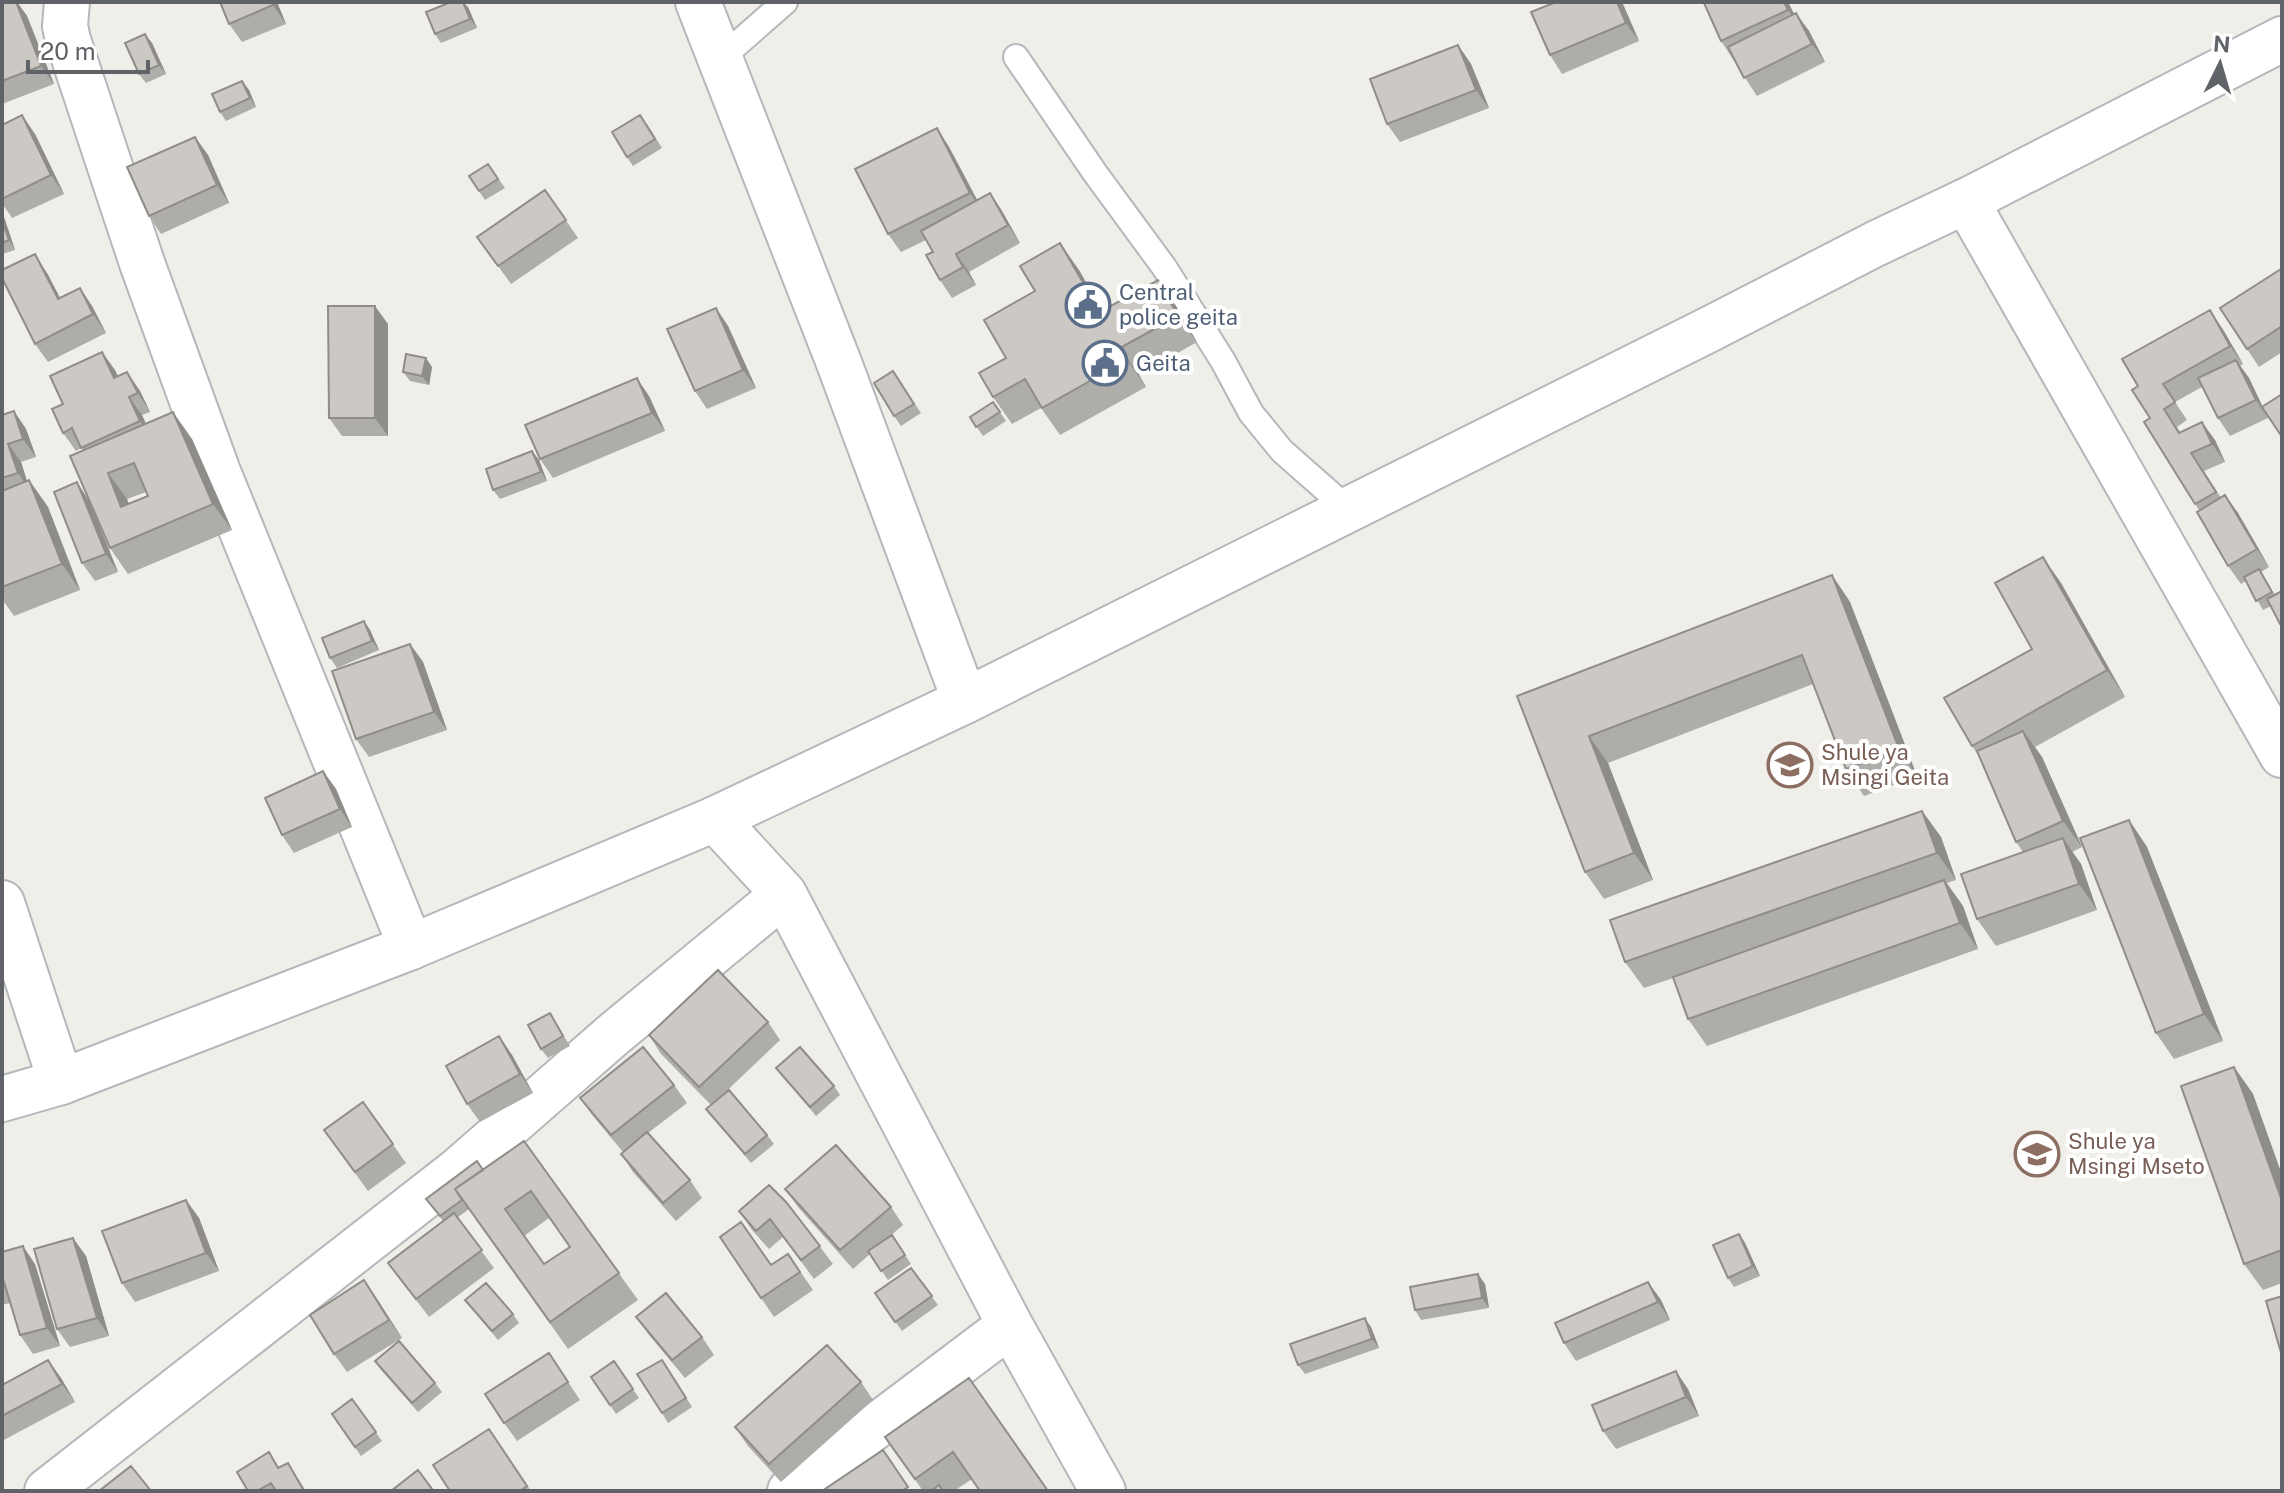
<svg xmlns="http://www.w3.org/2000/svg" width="2284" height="1493" font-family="'Public Sans',sans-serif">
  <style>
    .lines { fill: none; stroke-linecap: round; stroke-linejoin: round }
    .service-casing { stroke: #b5b7bb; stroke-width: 28 }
    .minor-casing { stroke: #b5b7bb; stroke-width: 48 }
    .tertiary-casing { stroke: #b5b7bb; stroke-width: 48 }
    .service { stroke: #fff; stroke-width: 24 }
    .minor { stroke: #fff; stroke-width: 44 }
    .tertiary { stroke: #fff; stroke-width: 44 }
    .wall { fill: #afada9; fill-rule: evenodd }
    .shaded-wall { fill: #8f8d89 }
    .building { fill: #ccc9c4; stroke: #8f8d89; stroke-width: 2; fill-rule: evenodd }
    .labels { text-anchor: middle; stroke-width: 8; stroke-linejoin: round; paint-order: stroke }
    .service-label { font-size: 22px; fill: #4e5e75; stroke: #fff; text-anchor: start }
    .education-label { font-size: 22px; fill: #785e54; stroke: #fff; text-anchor: start }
  </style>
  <rect width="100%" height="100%" fill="#f0eee8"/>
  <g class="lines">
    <g class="service-casing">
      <path id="service" d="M1016,57L1095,173L1164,267L1223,361L1251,413L1282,451L1349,510
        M720,59L785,2"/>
    </g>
    <g class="minor-casing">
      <path id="minor" d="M67,2L65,26L68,40L142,263L218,472L411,947
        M1966,201L2282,755
        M715,819L784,894L1010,1325L1103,1491
        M2,903L61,1082
        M47,1491L457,1171L614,1034L784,894
        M790,1491L1010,1325"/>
    </g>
    <g class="tertiary-casing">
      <path id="tertiary" d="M698,2L839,363L965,701
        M2,1099L61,1082L411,947L715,819L965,701L1706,331L1875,244L1966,201L2282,39"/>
    </g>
    <use href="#service" class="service"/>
    <use href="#minor" class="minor"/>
    <use href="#tertiary" class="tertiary"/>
  </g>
  <path class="wall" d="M2,2H17L27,16L54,84L2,104Z
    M220,2H277L286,24L242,42L229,24Z
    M1622,2L1639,41L1562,74L1550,55Z
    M1788,2L1794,14L1809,31L1825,62L1757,96L1721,41Z
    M468,7L477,28L441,43L435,34Z
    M152,43L166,74L146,83L139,74Z
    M1458,45L1471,64L1489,108L1400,142L1387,124Z
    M242,81L249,90L256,107L226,121L220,112Z
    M647,124L662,148L633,166L627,157Z
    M2,125L35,134L64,194L12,218L2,203Z
    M937,128L949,147L977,200L990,193L1002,211L1020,243L969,272L976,285L952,298L940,280L933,252L926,240L901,252L888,234Z
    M195,137L208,155L229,203L161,234L149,216Z
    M488,164L505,188L485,200L469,176Z
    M545,190L578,238L511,284L477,237Z
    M2,211L15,250L2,254Z
    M1079,270L1102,311L1158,280L1176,306L1197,342L1139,375L1146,387L1060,435L1041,408L1012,424L993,397L1006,358Z
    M2282,271V352L2259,367L2247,349Z
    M47,273L60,298L80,288L92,306L106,333L48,362L35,344Z
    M716,308L728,326L756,388L707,409L695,391Z
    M388,324V436H342L329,418Z
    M2222,328L2243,364L2240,366L2249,378L2268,418L2230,436L2218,418L2202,387L2175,402L2187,420L2177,427L2180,432L2215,440L2225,462L2204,471L2221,498L2225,495L2238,513L2269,567L2261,572L2275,595L2282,591V626L2271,606L2263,610L2246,581L2241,584L2228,566L2199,510L2144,422L2150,418L2132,390Z
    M432,367L429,385L410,381L403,372Z
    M115,370L118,376L140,391L150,412L142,415L146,424L192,439L232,530L128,574L110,548L90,501L118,572L95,581L82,563L77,482L89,501L83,451L81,448L76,451L63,433V404ZM146,492L148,496L128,504L127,499Z
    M893,371L921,413L901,426L894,416Z
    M649,396L665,431L553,478L540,459Z
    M993,402L1006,421L983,436L970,417Z
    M14,411L26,429L36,457L21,462L27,481L29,480L48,507L80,590L14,616L2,599V415Z
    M532,451L539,460L547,481L500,499L493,490Z
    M1832,575L1850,602L1917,776L1864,796L1846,769L1813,684L1608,763L1653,880L1604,899L1585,872L1517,696Z
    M2061,583L2125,697L2035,747L2042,757L2082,847L2072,852L2081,864L2097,910L1996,946L1977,919L2023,852L2016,842L1978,755L1972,746L2032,649Z
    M364,621L370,630L379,650L337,668L330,658Z
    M410,644L423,662L447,730L369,757L356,739Z
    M323,771L336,789L352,827L294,853L282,835Z
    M1922,811L1941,837L1956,880L1947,883L1963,906L1978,949L1707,1046L1688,1019L1673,978L1644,988L1625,962Z
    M2129,820L2147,847L2223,1041L2174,1059L2156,1033Z
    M550,1013L570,1046L548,1058L541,1049Z
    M768,1022L780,1040L715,1102L767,1135L774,1144L751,1163L706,1109L711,1105L661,1054L649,1035Z
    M499,1036L512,1055L533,1093L480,1122L467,1104Z
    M2234,1067L2253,1094L2282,1175V1283L2263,1290L2244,1264Z
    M776,1068L834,1086L840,1095L816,1116Z
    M674,1085L687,1103L648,1133L690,1180L702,1198L676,1221L633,1172L621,1154L623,1152L593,1116L580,1098Z
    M363,1102L406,1163L368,1191L324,1130Z
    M524,1141L638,1300L568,1349L469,1209L457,1218L494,1268L429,1317L388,1263L443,1221L426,1199L483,1170ZM549,1218L570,1247L544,1264L524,1236Z
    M785,1189L891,1207L903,1225L889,1237L892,1235L911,1264L888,1280L870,1254L853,1269L798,1207Z
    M186,1200L199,1218L219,1271L135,1302L122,1283Z
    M786,1202L833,1264L814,1279L783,1237L769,1249L752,1230L739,1211Z
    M1739,1234L1745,1243L1760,1276L1734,1287L1728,1278Z
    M2,1252L35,1264L60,1346L33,1354L20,1335L10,1303L2,1305Z
    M788,1254L813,1290L774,1317L761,1298Z
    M86,1256L109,1336L70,1347L57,1329Z
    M911,1268L938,1305L902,1331L875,1293Z
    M1648,1282L1661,1300L1670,1320L1576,1361L1564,1343Z
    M1485,1284L1489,1308L1421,1320L1415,1310Z
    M377,1299L402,1338L347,1372L334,1354Z
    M465,1300L513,1314L519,1323L498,1340Z
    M636,1317L702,1337L714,1355L685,1378L649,1335Z
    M1371,1327L1379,1348L1305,1374L1298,1365Z
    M549,1353L580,1400L517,1441L504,1423Z
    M48,1360L61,1378L75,1402L2,1441V1385Z
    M375,1361L435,1383L442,1392L418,1412L382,1371Z
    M614,1361L639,1398L616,1414L591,1377Z
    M668,1369L692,1407L668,1423L662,1413Z
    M969,1378L972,1479L954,1491H923L885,1437Z
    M861,1382L873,1400L781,1482L748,1446L735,1427Z
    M1688,1389L1699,1416L1616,1449L1603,1431Z
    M352,1399L382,1441L361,1456L332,1414Z
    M502,1448L531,1491H450Z
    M269,1452L279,1468L288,1463L306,1491H248Z"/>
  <path class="shaded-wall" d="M16,2H17L27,16L54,84L41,66Z
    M272,2H277L286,24L273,5Z
    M463,2L468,7L477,28L470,19Z
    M1617,2H1622L1639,41L1626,23Z
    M1784,2H1788L1801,28L1788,10Z
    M1796,13L1809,31L1825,62L1812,44Z
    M145,34L152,43L166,74L159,65Z
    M1458,45L1471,64L1489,108L1476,90Z
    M242,81L249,90L256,107L250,98Z
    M22,115L35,134L64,194L51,175Z
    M937,128L949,147L983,211L970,193Z
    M195,137L208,155L229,203L217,185Z
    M990,193L1002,211L1020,243L1008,225Z
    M2,211L15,250L9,240L2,221Z
    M1060,243L1079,270L1118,339L1100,312Z
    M35,254L47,273L70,317L58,299Z
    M956,254L969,272L976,285L963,267Z
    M1158,280L1176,306L1197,342L1178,316Z
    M80,288L92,306L106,333L93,314Z
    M375,306L388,324V436L375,418Z
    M716,308L728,326L756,388L743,370Z
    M2210,310L2222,328L2243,364L2230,346Z
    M1120,348L1139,375L1146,387L1127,360Z
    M102,352L115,370L127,396L114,378Z
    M426,358L432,367L429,385L422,376Z
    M2236,360L2249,378L2268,418L2256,400Z
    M127,372L140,391L150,412L138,393Z
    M637,378L649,396L665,431L652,413Z
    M129,397L142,415L153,439L140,421Z
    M14,411L26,429L36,457L23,439Z
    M173,412L192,439L232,530L213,504Z
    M2202,422L2215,440L2225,462L2212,444Z
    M8,444L21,462L30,491L18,473Z
    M532,451L539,460L547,481L541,472Z
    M108,473L127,499L140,533L121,507Z
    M29,480L48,507L80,590L62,564Z
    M77,482L89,501L118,572L106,554Z
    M2225,495L2238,513L2269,567L2257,549Z
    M2043,557L2061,583L2125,697L2107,670Z
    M1832,575L1850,602L1917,776L1899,749Z
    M364,621L370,630L379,650L372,641Z
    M410,644L423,662L447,730L434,712Z
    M2023,731L2042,757L2082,847L2063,821Z
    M1589,736L1608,763L1653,880L1634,853Z
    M323,771L336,789L352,827L340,809Z
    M1922,811L1941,837L1956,880L1937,853Z
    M2129,820L2147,847L2223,1041L2204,1014Z
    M2063,838L2081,864L2097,910L2079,884Z
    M1944,880L1963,906L1978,949L1960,923Z
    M499,1036L512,1055L533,1093L520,1074Z
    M2234,1067L2253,1094L2282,1175V1201Z
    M186,1200L199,1218L219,1271L206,1253Z
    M1739,1234L1745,1243L1760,1276L1753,1266Z
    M73,1238L86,1256L109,1336L97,1318Z
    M23,1246L35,1264L60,1346L47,1328Z
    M1478,1274L1485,1284L1489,1308L1482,1298Z
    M364,1280L377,1299L402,1338L389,1320Z
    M1648,1282L1661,1300L1670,1320L1658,1302Z
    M1365,1318L1371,1327L1379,1348L1372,1339Z
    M48,1360L61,1378L75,1402L62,1384Z
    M1676,1371L1688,1389L1699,1416L1686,1397Z"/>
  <path class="building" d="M2,2H16L41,66L2,81Z
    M220,2H272L273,5L229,24Z
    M451,2H463L470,19L435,34L426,12Z
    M1556,2H1617L1626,23L1550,55L1531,12Z
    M1705,2H1784L1788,10L1721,41L1704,3Z
    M1796,13L1812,44L1744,78L1728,47Z
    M145,34L159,65L139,74L125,43Z
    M1458,45L1476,90L1387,124L1370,79Z
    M242,81L250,98L220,112L212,94Z
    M22,115L51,175L2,199V125Z
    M640,115L655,139L627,157L612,132Z
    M937,128L970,193L888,234L855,169Z
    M195,137L217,185L149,216L127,167Z
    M488,164L498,179L479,191L469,176Z
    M545,190L566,220L498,266L477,237Z
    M990,193L1008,225L956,254L963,267L940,280L926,255L933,252L921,231Z
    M2,221L9,240L2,243Z
    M1060,243L1100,312L1158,280L1178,316L1120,348L1127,360L1042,408L1025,379L993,397L979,373L1006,358L984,320L1035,291L1020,266Z
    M35,254L58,299L80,288L93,314L35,344L2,278V270Z
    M2281,269L2282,326L2247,349L2220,308Z
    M328,306H375V418H329Z
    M716,308L743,370L695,391L667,329Z
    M2210,310L2230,346L2163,384L2175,402L2164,409L2179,433L2202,422L2212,444L2191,453L2216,492L2195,504L2144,422L2150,418L2132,390L2138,386L2122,359Z
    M102,352L114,378L127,372L138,393L129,397L140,421L81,448L72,428L63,433L52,409L63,404L50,376Z
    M406,354L426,358L422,376L403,372Z
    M2236,360L2256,400L2218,418L2198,378Z
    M893,371L914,404L894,416L874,383Z
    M637,378L652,413L540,459L525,425Z
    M2282,394V437L2262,407Z
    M993,402L1000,412L976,427L970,417Z
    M14,411L23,439L8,444L18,473L2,478V415Z
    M173,412L213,504L110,548L70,456ZM134,463L148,496L121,507L108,473Z
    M532,451L541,472L493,490L486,469Z
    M29,480L62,564L2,587V491Z
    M77,482L106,554L82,563L54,492Z
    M2225,495L2257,549L2228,566L2197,512Z
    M2043,557L2107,670L1972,746L1944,698L2032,649L1995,583Z
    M2259,569L2272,592L2256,601L2244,577Z
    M1832,575L1899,749L1846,769L1802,655L1589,736L1634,853L1585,872L1517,696Z
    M2282,591V623L2280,624L2267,599Z
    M364,621L372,641L330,658L322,638Z
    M410,644L434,712L356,739L332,671Z
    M2023,731L2063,821L2016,842L1977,751Z
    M323,771L340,809L282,835L265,798Z
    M1922,811L1937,853L1625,962L1610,920Z
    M2129,820L2204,1014L2156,1033L2080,838Z
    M2063,838L2079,884L1977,919L1961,874Z
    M1944,880L1960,923L1688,1019L1673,977Z
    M718,970L768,1022L699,1087L649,1035Z
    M550,1013L563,1036L541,1049L528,1025Z
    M499,1036L520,1074L467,1104L446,1066Z
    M643,1047L674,1085L611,1135L580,1098Z
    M800,1047L834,1086L810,1107L776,1068Z
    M2234,1067L2282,1201V1250L2244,1264L2181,1086Z
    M729,1090L767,1135L745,1154L706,1109Z
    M363,1102L393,1144L355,1172L324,1130Z
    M647,1132L690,1180L663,1203L621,1154Z
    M524,1141L619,1273L550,1322L455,1189ZM531,1191L570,1247L544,1264L505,1209Z
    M836,1145L891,1207L840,1250L785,1189Z
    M477,1161L483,1170L455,1189L462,1200L440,1216L426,1199Z
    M769,1185L786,1202L820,1246L801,1260L770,1219L756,1231L739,1211Z
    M186,1200L206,1253L122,1283L102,1231Z
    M454,1213L482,1250L416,1299L388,1263Z
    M741,1222L771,1265L788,1254L800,1272L761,1298L720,1237Z
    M1739,1234L1753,1266L1728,1278L1713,1245Z
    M892,1235L905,1255L881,1271L868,1251Z
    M73,1238L97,1318L57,1329L34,1249Z
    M23,1246L47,1328L20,1335L4,1282L2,1283V1252Z
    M911,1268L932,1296L895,1322L875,1293Z
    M1478,1274L1482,1298L1415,1310L1410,1287Z
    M364,1280L389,1320L334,1354L310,1315Z
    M1648,1282L1658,1302L1564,1343L1555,1323Z
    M486,1283L513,1314L492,1331L465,1300Z
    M666,1293L702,1337L672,1360L636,1317Z
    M2282,1296V1356L2266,1301Z
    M1365,1318L1372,1339L1298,1365L1290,1344Z
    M399,1341L435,1383L412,1403L375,1361Z
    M827,1345L861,1382L769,1464L735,1427Z
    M549,1353L568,1382L504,1423L485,1394Z
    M48,1360L62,1384L2,1416V1385Z
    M662,1360L686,1398L662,1413L637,1374Z
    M614,1361L633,1389L610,1405L591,1377Z
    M1676,1371L1686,1397L1603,1431L1592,1405Z
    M969,1378L1048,1491H980L953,1452L915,1479L885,1437Z
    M352,1399L376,1432L355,1447L332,1414Z
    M489,1429L527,1486L520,1491H450L433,1465Z
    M883,1450L908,1487L902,1491H822Z
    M269,1452L278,1468L288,1463L304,1491H276L271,1483L257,1491H248L237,1472Z
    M131,1466L151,1491H99Z
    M418,1470L432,1489L430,1491H391Z
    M939,1485L943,1491H931Z"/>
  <defs>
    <g id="civic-ring" transform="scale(2.3)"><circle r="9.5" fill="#fff" stroke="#5c6f8a" stroke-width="1.5"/><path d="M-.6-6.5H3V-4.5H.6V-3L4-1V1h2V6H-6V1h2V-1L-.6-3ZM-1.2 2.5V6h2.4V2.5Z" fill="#5c6f8a"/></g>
    <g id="school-ring" transform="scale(2.3)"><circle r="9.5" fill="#fff" stroke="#8d6e63" stroke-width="1.5"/><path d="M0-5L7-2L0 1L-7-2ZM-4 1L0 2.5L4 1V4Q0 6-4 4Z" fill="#8d6e63"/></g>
  </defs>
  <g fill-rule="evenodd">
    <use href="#civic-ring" x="1088" y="305"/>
    <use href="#civic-ring" x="1105" y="363"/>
    <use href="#school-ring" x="1790" y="765"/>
    <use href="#school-ring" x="2037" y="1154"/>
  </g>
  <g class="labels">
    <g class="service-label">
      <text x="1119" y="300">Central<tspan x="1119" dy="25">police geita</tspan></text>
      <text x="1136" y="371">Geita</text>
    </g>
    <g class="education-label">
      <text x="1821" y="760">Shule ya<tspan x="1821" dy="25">Msingi Geita</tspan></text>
      <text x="2068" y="1149">Shule ya<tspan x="2068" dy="25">Msingi Mseto</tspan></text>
    </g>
  </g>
  <rect width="2284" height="1493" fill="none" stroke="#5f6267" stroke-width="8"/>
  <g transform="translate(2220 64) rotate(5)" stroke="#ffffff" stroke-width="6" paint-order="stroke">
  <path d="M0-6L14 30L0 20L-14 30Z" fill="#5f6267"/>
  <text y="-12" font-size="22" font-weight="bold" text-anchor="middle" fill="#5f6267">N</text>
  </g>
  <path d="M28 60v12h120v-12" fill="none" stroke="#5f6267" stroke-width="4"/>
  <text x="40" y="60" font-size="24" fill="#5f6267" stroke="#ffffff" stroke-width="6" paint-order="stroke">20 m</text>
</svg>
